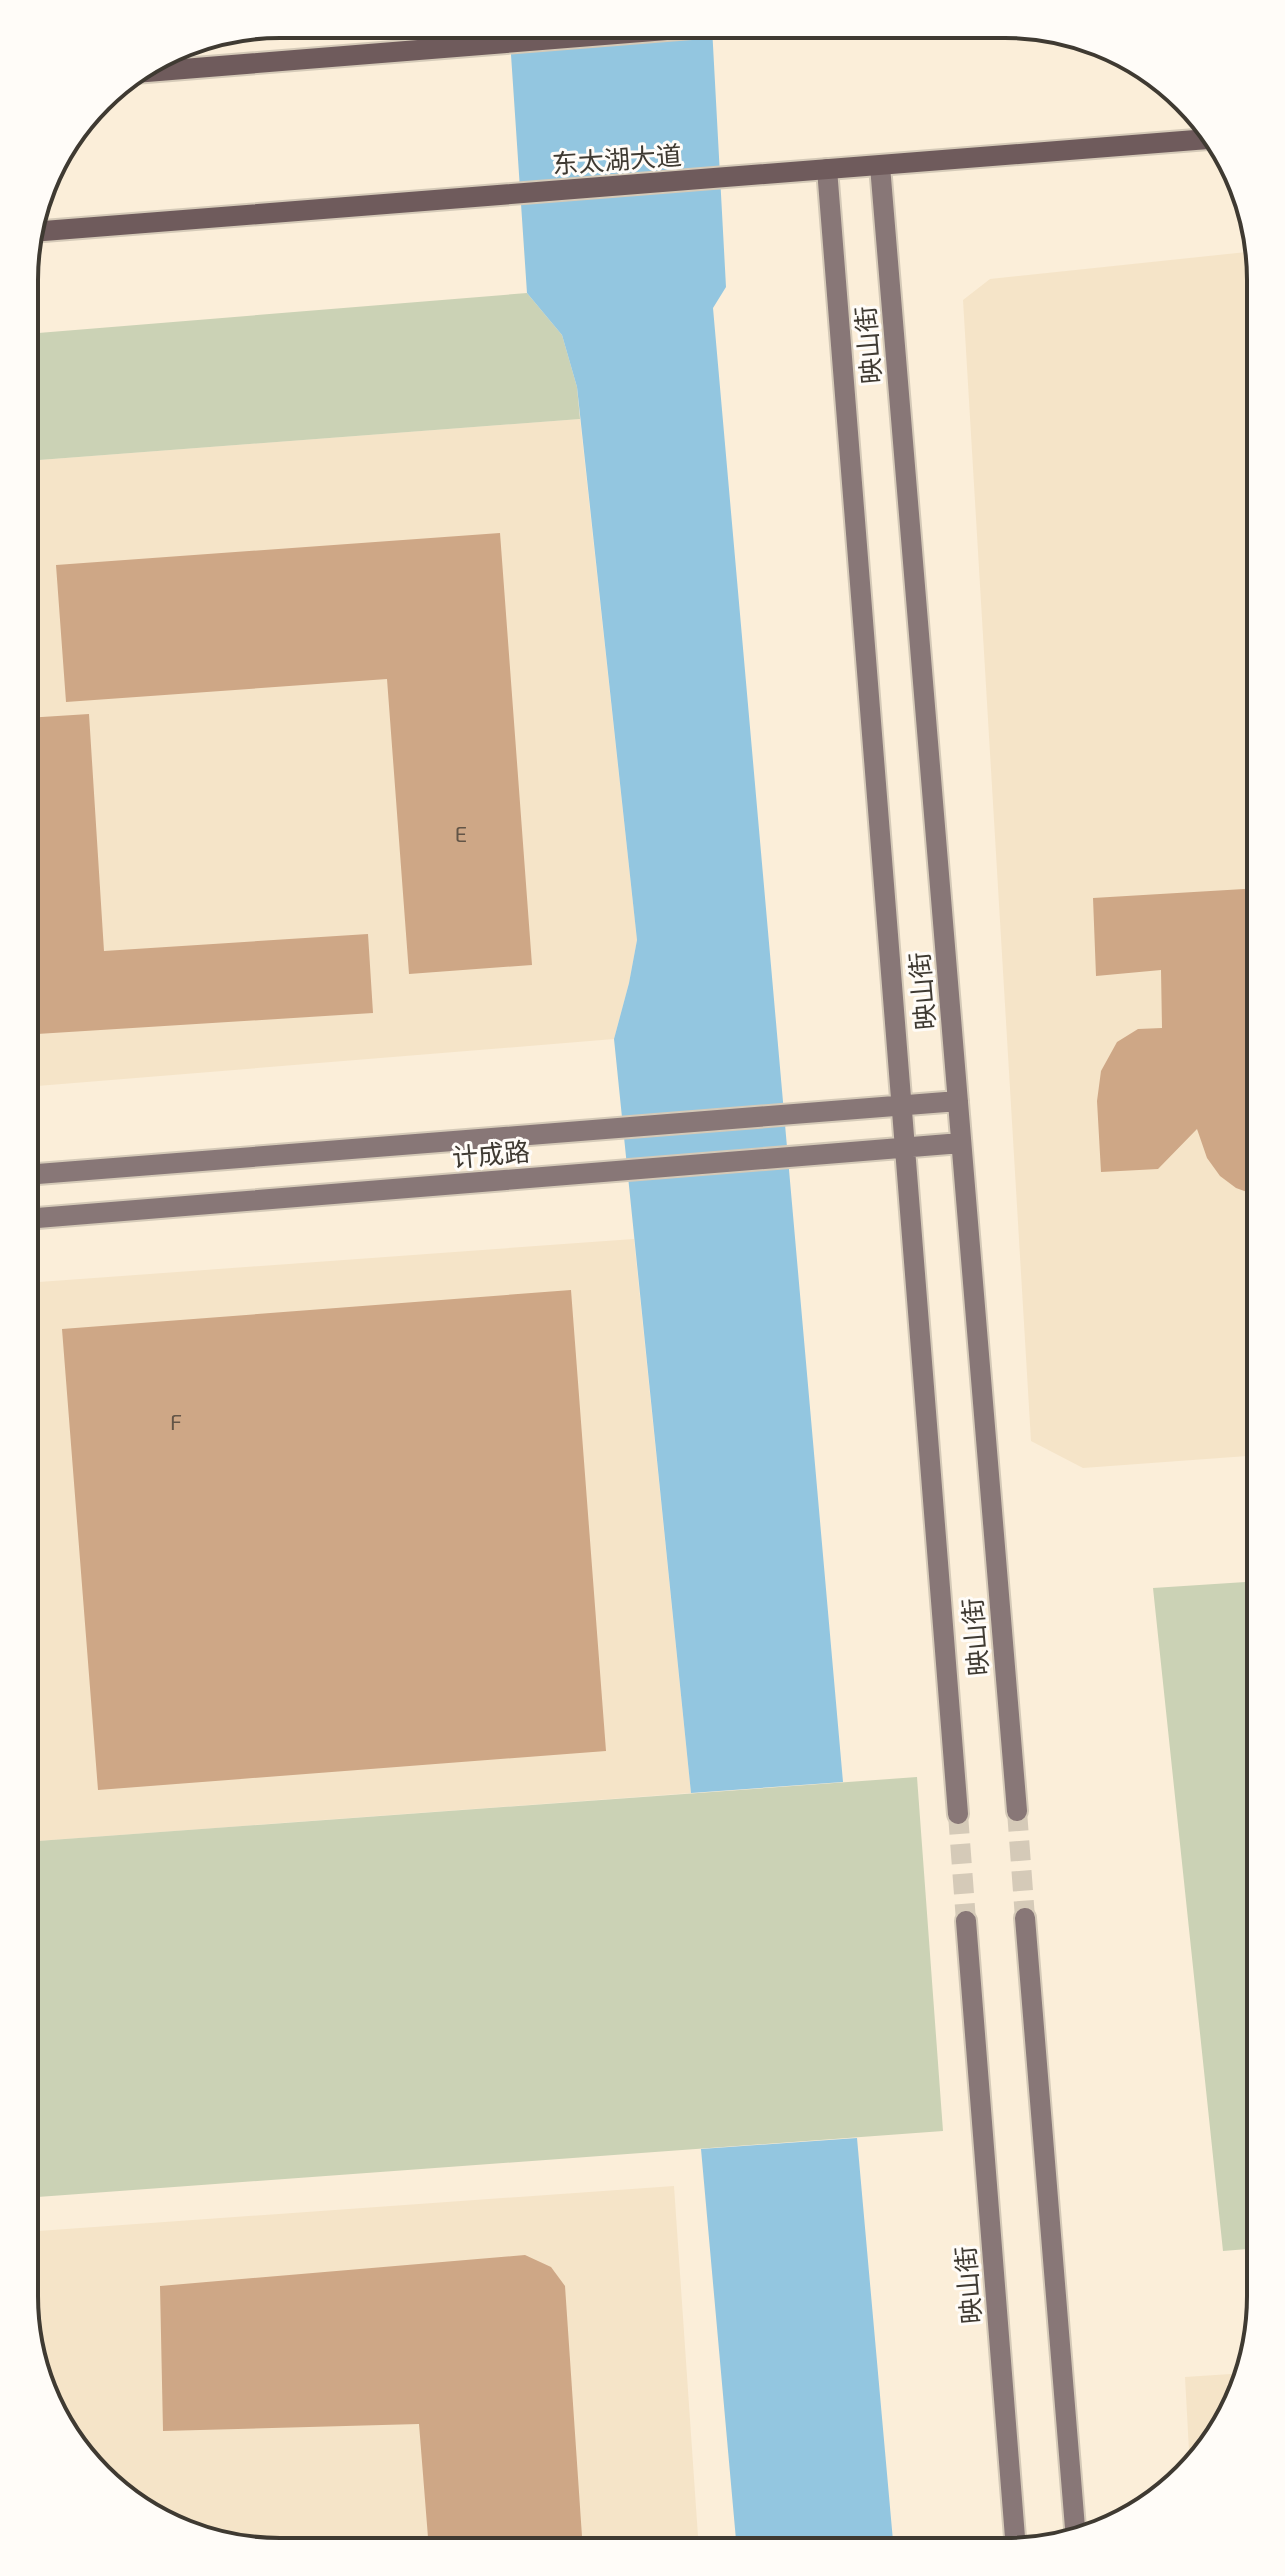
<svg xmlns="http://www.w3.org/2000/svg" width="1285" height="2576" font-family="'Exo 2','Noto Sans SC',sans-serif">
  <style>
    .built { fill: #f5e4c8 }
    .green { fill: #cbd2b5 }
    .water { fill: #93c6e0 }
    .building { fill: #cea786 }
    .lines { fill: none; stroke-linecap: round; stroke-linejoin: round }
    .secondary-tunnel { stroke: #d5cab8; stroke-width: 20; stroke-dasharray: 20 10; stroke-linecap: butt }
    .secondary-casing { stroke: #d5cab8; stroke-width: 24 }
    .primary-casing { stroke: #d5cab8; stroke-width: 24 }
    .secondary { stroke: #877; stroke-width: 20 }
    .primary { stroke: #6f5b5c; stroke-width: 20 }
    .labels { text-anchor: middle; stroke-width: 6; stroke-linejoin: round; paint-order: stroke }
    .number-label { font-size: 22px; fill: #635547 }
    .street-label { font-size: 26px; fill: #3f3a32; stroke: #fffcf8 }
    .rim { fill: none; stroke: #3f3a32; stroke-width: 4 }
  </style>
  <rect width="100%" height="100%" fill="#fbeed9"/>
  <path class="built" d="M1256,251L1261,280V1455L1083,1468L1031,1441L963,300L990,279Z
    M580,419L637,940L629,983L614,1039L25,1087L26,461Z
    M634,1239L691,1793L24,1842L25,1283Z
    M674,2186L699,2551L246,2550L181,2532L111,2489L37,2378L24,2296V2232Z
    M1246,2373L1242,2394L1208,2452L1190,2469L1185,2377Z"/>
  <path class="green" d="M527,293L562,335L577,387L580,419L26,461V334Z
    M1261,1581L1260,2248L1223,2251L1153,1588Z
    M917,1777L943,2131L24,2198V1842Z"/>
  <path class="water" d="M509,25L712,27L726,287L713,308L843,1782L691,1793L614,1039L629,983L637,940L577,387L562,335L527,293Z
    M857,2138L894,2552L737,2551L701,2149Z"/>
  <path class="building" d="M500,533L532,965L409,974L387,679L66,702L56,565Z
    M89,714L104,951L368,934L373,1013L37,1034L25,870L26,718Z
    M1261,888V1197L1236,1188L1220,1176L1207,1158L1197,1129L1158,1169L1101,1172L1097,1101L1101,1071L1117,1042L1138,1029L1162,1028L1161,970L1096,976L1093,898Z
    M571,1290L606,1751L98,1790L62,1329Z
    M525,2255L551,2267L565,2286L583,2551L429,2550L419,2424L163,2431L160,2286Z"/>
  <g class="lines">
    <path class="secondary-tunnel" d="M1017,1811L1025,1918
      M958,1814L966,1921"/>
    <g class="secondary-casing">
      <path id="secondary" d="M880,166L1017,1811
        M827,169L958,1814
        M25,1175L958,1101
        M25,1219L961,1143
        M1025,1918L1076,2540
        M966,1921L1016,2550"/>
    </g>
    <g class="primary-casing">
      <path id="primary" d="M134,73L704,27
        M31,232L1208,139"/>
    </g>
    <use href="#secondary" class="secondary"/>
    <use href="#primary" class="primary"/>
  </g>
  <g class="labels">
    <g class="number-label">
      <text x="461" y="842">E</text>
      <text x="176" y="1430">F</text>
    </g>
    <g class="street-label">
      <text transform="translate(617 160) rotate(-4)" y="9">东太湖大道</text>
      <text transform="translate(869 345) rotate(-95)" y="9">映山街</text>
      <text transform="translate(923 991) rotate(-95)" y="9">映山街</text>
      <text transform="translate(491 1155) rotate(-5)" y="9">计成路</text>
      <text transform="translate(976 1637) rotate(-95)" y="9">映山街</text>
      <text transform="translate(969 2285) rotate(-95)" y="9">映山街</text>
    </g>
  </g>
  <path d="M0 0H1285V2576H0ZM280 38H1005A242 242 0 0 1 1247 280V2296A242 242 0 0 1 1005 2538H280A242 242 0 0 1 38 2296V280A242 242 0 0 1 280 38Z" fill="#fffcf8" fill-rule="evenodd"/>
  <path class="rim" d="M280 38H1005A242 242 0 0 1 1247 280V2296A242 242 0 0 1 1005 2538H280A242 242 0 0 1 38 2296V280A242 242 0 0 1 280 38Z"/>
</svg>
